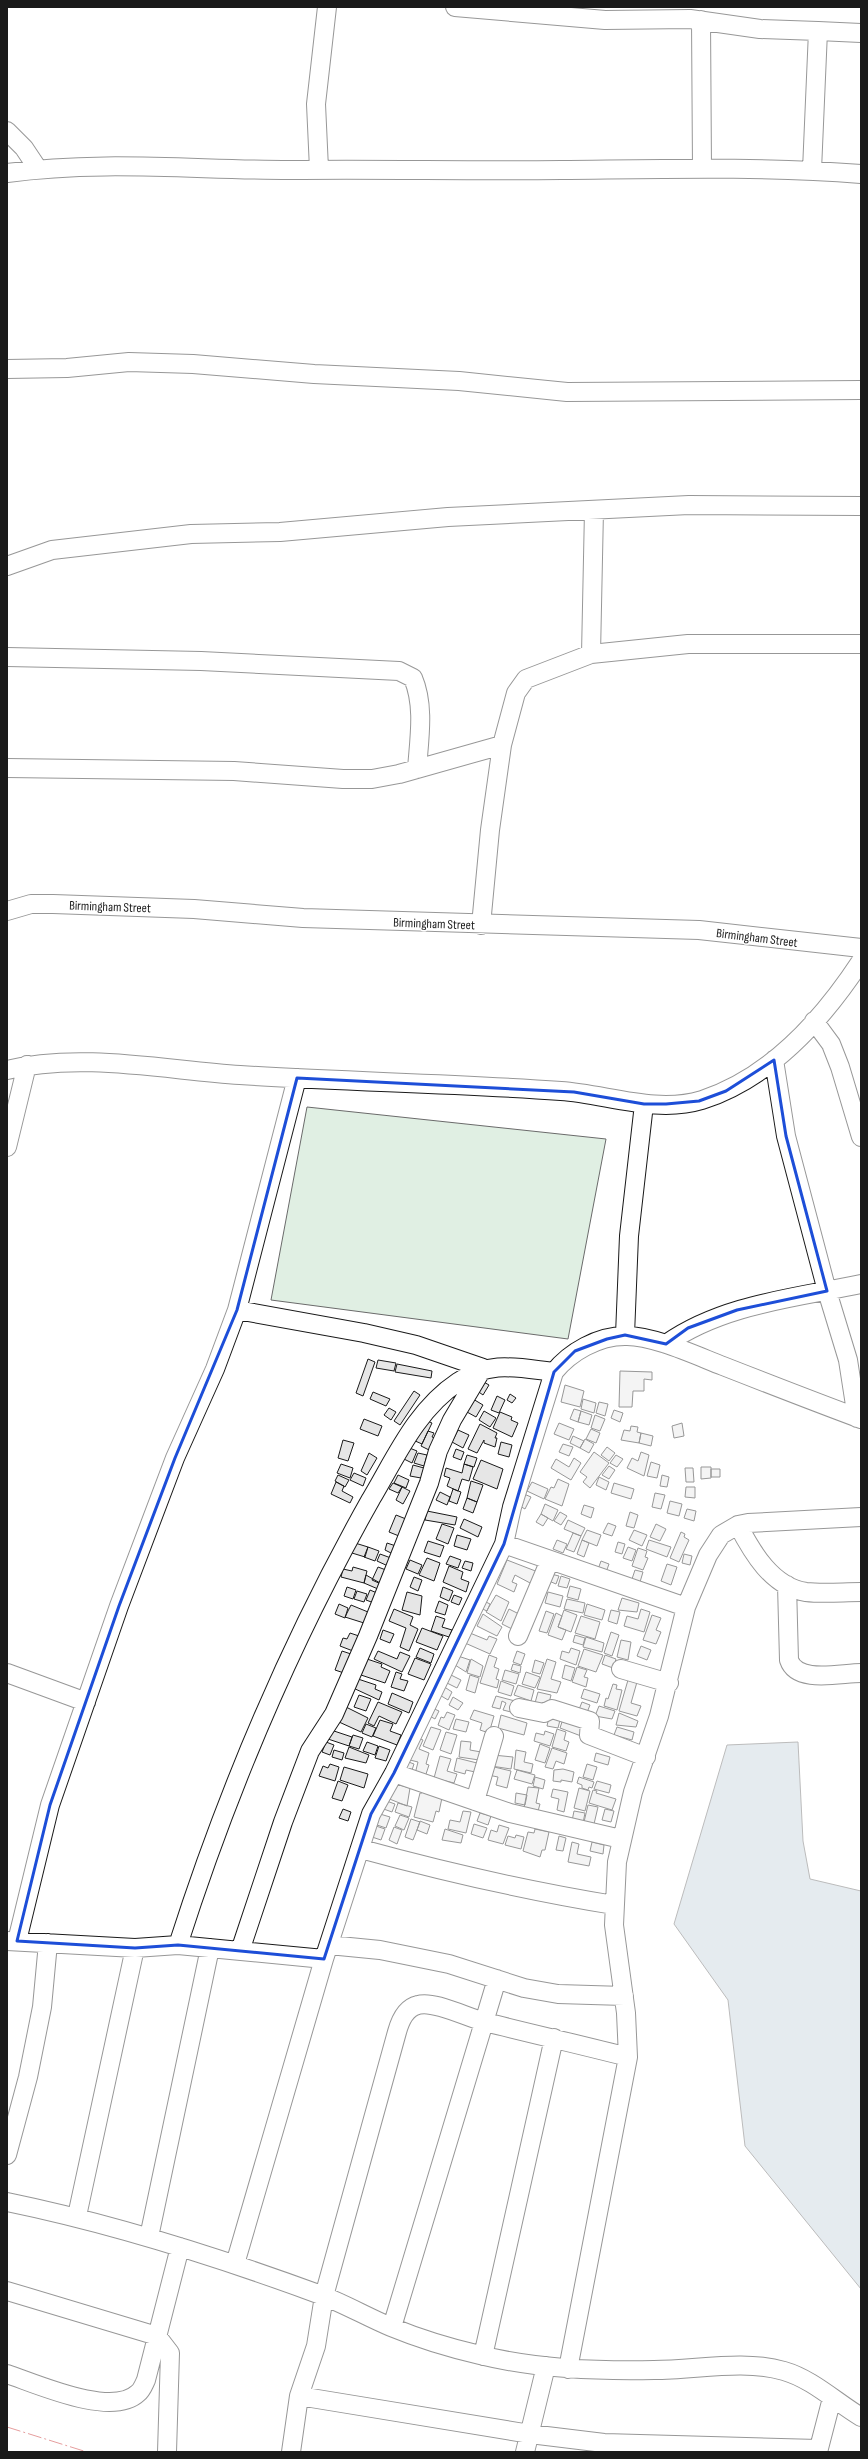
<svg xmlns="http://www.w3.org/2000/svg" width="868" height="2459" font-family="'Sofia Sans Condensed',sans-serif">
  <style>
    .green { fill: #e0efe3; stroke: #6a6a6a }
    .water { fill: #c6d2dc; stroke: #6a6a6a }
    .building { fill: #e6e6e6; stroke: #1a1a1a }
    .lines { fill: none; stroke-linecap: round; stroke-linejoin: round }
    .minor-casing { stroke: #1a1a1a; stroke-width: 20 }
    .minor { stroke: #fff; stroke-width: 18 }
    .power { stroke: #c62828; stroke-width: 1; stroke-dasharray: 14 3 2 3; stroke-linecap: butt }
    .marked { fill: none; stroke: #1d4ed8; stroke-width: 3; stroke-linejoin: round }
    .labels { text-anchor: middle; stroke-width: 3; stroke-linejoin: round; paint-order: stroke }
    .street-label { font-size: 13px; fill: #1a1a1a; stroke: #fff }
  </style>
  <rect width="100%" height="100%" fill="#fff"/>
  <path class="green" d="M307,1107L606,1139L568,1339L271,1300Z"/>
  <path class="water" d="M798,1742L803,1841L810,1879L861,1891V2289L745,2146L728,2000L674,1924L727,1745Z"/>
  <path class="building" d="M368,1359L375,1362L363,1396L356,1393Z
    M378,1360L396,1363L394,1371L376,1368Z
    M397,1364L432,1371L431,1378L395,1372Z
    M620,1371L652,1372V1380L644,1379V1391H633L632,1407H619Z
    M482,1381L489,1385L483,1395L476,1390Z
    M565,1385L584,1391L580,1407L561,1402Z
    M414,1391L420,1395L400,1425L394,1421Z
    M373,1392L390,1399L386,1406L370,1399Z
    M510,1394L516,1398L512,1403L507,1400Z
    M497,1396L505,1400L499,1413L491,1410Z
    M473,1399L483,1405L476,1417L467,1412Z
    M583,1399L596,1403L594,1413L581,1409Z
    M599,1402L608,1404L605,1416L596,1413Z
    M389,1408L396,1412L391,1420L384,1415Z
    M574,1409L581,1411L578,1422L570,1419Z
    M614,1410L623,1413L620,1422L611,1418Z
    M484,1411L496,1418L490,1427L479,1420Z
    M581,1411L592,1415L589,1425L578,1422Z
    M500,1412L512,1417L511,1420L518,1423L512,1437L493,1428Z
    M595,1415L605,1419L600,1431L591,1428Z
    M364,1419L382,1426L378,1436L360,1429Z
    M423,1419L432,1423L422,1444L413,1440Z
    M559,1423L574,1429L569,1440L554,1434Z
    M682,1423L684,1436L674,1438L672,1426Z
    M480,1424L497,1433L495,1438H497L495,1447L484,1443V1440L477,1453L468,1449Z
    M631,1426L638,1427L637,1432L641,1433L639,1443L621,1440L624,1430L630,1431Z
    M591,1429L600,1433L596,1443L586,1439Z
    M458,1430L469,1435L463,1448L452,1442Z
    M428,1431L434,1433L432,1437L435,1438L429,1450L421,1446Z
    M641,1433L653,1436L651,1446L639,1443Z
    M573,1436L584,1441L580,1448L570,1443Z
    M585,1439L594,1444L589,1453L580,1448Z
    M343,1440L354,1443L348,1461L338,1458Z
    M501,1442L512,1445L509,1457L498,1454Z
    M563,1444L573,1447L569,1456L559,1452Z
    M407,1447L417,1451L412,1463L402,1458Z
    M607,1447L615,1453L609,1461L601,1455Z
    M456,1449L464,1452L461,1460L453,1457Z
    M594,1452L609,1463L590,1488L583,1482L587,1477L580,1472Z
    M641,1452L649,1455L644,1476L627,1468L632,1458L638,1461Z
    M369,1453L377,1458L367,1475L361,1471Z
    M418,1453L427,1455L424,1466L414,1463Z
    M467,1455L477,1458L474,1467L464,1464Z
    M616,1455L623,1459L617,1467L610,1463Z
    M574,1458L581,1463L571,1480L551,1468L556,1459L569,1467Z
    M481,1460L503,1469L497,1489L473,1479Z
    M651,1462L660,1465L657,1478L647,1476Z
    M341,1464L353,1468L350,1478L337,1473Z
    M464,1464L473,1467L469,1481L462,1479L458,1491L447,1486L450,1478L444,1476L446,1468L462,1473Z
    M413,1465L424,1468L421,1478L410,1476Z
    M609,1466L615,1470L609,1479L602,1475Z
    M701,1467H711V1478L701,1479Z
    M685,1468H693L694,1482H686Z
    M711,1469H720V1477H711Z
    M354,1473L366,1478L363,1486L350,1480Z
    M338,1475L349,1480L345,1487L335,1481Z
    M398,1475L409,1480L406,1488L394,1483Z
    M662,1475L669,1477L667,1487L660,1486Z
    M599,1477L609,1482L606,1490L596,1485Z
    M558,1479L569,1484L562,1506L545,1499L551,1487L554,1488Z
    M471,1481L483,1485L477,1502L467,1498Z
    M336,1482L344,1486L342,1491L353,1497L350,1503L331,1494Z
    M532,1482L548,1489L544,1499L527,1491Z
    M393,1483L402,1487L398,1493L389,1489Z
    M614,1483L634,1489L631,1499L611,1493Z
    M402,1487L410,1491L403,1504L396,1500Z
    M686,1487H695V1498L685,1497Z
    M453,1489L461,1492L457,1504L449,1501Z
    M440,1492L450,1497L447,1505L436,1500Z
    M655,1493L665,1495L661,1509L652,1507Z
    M524,1494L531,1497L525,1509L518,1505Z
    M467,1498L477,1502L473,1513L463,1509Z
    M670,1501L682,1504L679,1516L667,1513Z
    M545,1504L558,1510L553,1521L541,1514Z
    M584,1505L594,1508L591,1518L581,1514Z
    M687,1509L696,1511L694,1521L684,1518Z
    M427,1511L457,1517L455,1525L425,1520Z
    M560,1512L567,1516L561,1525L554,1521Z
    M630,1512L638,1515L634,1528L626,1526Z
    M541,1514L548,1518L543,1526L536,1522Z
    M396,1515L406,1519L399,1536L389,1532Z
    M464,1519L482,1527L478,1537L460,1528Z
    M568,1520L585,1528L581,1536L564,1529Z
    M608,1523L616,1526L612,1536L603,1533Z
    M442,1524L454,1528L448,1544L436,1539Z
    M656,1524L666,1529L660,1541L650,1537Z
    M587,1530L601,1535L597,1546L582,1540Z
    M634,1530L647,1535L642,1546L629,1540Z
    M681,1532L685,1534L684,1537L689,1540L679,1562L670,1558Z
    M573,1533L581,1536L574,1552L566,1549Z
    M457,1535L471,1539L467,1550L454,1546Z
    M557,1540L567,1544L563,1553L553,1549Z
    M582,1540L589,1543L584,1557L577,1554Z
    M649,1540L671,1547L667,1557L646,1549Z
    M428,1541L444,1546L440,1557L424,1552Z
    M618,1542L625,1544L622,1554L615,1552Z
    M355,1543L368,1547L365,1557L352,1553Z
    M387,1543L396,1546L393,1554L385,1550Z
    M368,1547L379,1551L375,1561L364,1557Z
    M628,1547L636,1550L632,1561L623,1558Z
    M638,1548L647,1551L645,1557L648,1558L643,1570L632,1566Z
    M380,1554L391,1558L388,1566L377,1561Z
    M684,1554L692,1556L690,1565L682,1563Z
    M450,1556L461,1560L458,1568L446,1564Z
    M427,1558L440,1563L434,1581L419,1575Z
    M410,1560L422,1565L418,1574L406,1569Z
    M507,1560L538,1572L532,1584L515,1575L512,1582L517,1584L514,1592L497,1584Z
    M465,1561L473,1563L471,1571L462,1568Z
    M601,1561L609,1564L605,1575L597,1572Z
    M667,1564L677,1567L671,1585L661,1581Z
    M449,1566L463,1572L461,1579L469,1582L466,1592L443,1582Z
    M353,1567L367,1571L364,1583L341,1577L343,1569L352,1571Z
    M378,1567L386,1570L381,1584L372,1580Z
    M635,1570L643,1572L640,1582L632,1579Z
    M551,1574L559,1576L556,1584L549,1581Z
    M366,1575L380,1583L378,1589L364,1583Z
    M561,1576L570,1579L567,1588L558,1586Z
    M414,1577L422,1580L418,1591L410,1587Z
    M570,1586L581,1589L578,1600L567,1597Z
    M347,1587L356,1590L353,1599L344,1596Z
    M443,1587L453,1591L449,1601L440,1597Z
    M370,1590L377,1593L374,1603L366,1600Z
    M357,1591L367,1594L364,1602L354,1599Z
    M407,1592L422,1596L420,1615L402,1610Z
    M548,1592L563,1596L560,1607L545,1603Z
    M454,1595L462,1598L459,1605L451,1602Z
    M496,1595L509,1602L501,1621L486,1612Z
    M622,1598L639,1603L637,1612L618,1610Z
    M567,1599L585,1603L583,1613L564,1609Z
    M482,1600L490,1604L487,1611L478,1607Z
    M439,1601L448,1605L445,1615L435,1612Z
    M339,1604L348,1608L345,1618L335,1614Z
    M587,1604L605,1610L602,1620L584,1615Z
    M351,1605L368,1612L364,1623L345,1617Z
    M394,1609L413,1617L410,1625L418,1629L409,1651L400,1647L406,1628L389,1621Z
    M509,1609L519,1614L512,1629L502,1624Z
    M641,1609L650,1612L644,1632L624,1626L627,1616L638,1619Z
    M564,1610L577,1615L571,1632L558,1627Z
    M611,1610L620,1612L617,1624L608,1621Z
    M546,1611L554,1614L547,1633L539,1631Z
    M556,1613L562,1616L558,1627L566,1630L562,1640L548,1635Z
    M483,1614L502,1627L497,1636L477,1626Z
    M652,1615L661,1618L656,1630L661,1632L656,1644L643,1640Z
    M436,1616L445,1619L442,1627L452,1630L449,1637L431,1631Z
    M581,1616L600,1622L595,1639L575,1633Z
    M422,1628L443,1636L437,1650L416,1642Z
    M383,1630L394,1634L390,1643L380,1639Z
    M611,1632L619,1635L612,1656L604,1653Z
    M350,1633L359,1636L353,1651L340,1646L343,1638L347,1639Z
    M470,1633L487,1640L489,1636L497,1639L490,1654L465,1643Z
    M575,1635L585,1638L583,1645L573,1642Z
    M586,1637L604,1643L602,1652L583,1647Z
    M621,1640L631,1642L628,1660L617,1657Z
    M641,1646L651,1650L647,1660L637,1656Z
    M420,1648L434,1654L431,1663L416,1657Z
    M571,1648L580,1651L576,1665L560,1659L562,1651L569,1653Z
    M584,1649L603,1655L596,1672L578,1666Z
    M342,1651L351,1654L344,1673L335,1670Z
    M378,1651L397,1659L400,1652L410,1656L402,1672L374,1659Z
    M517,1651L525,1654L521,1665L513,1662Z
    M489,1655L497,1658L494,1667L499,1669L496,1679L499,1680L497,1688L480,1683Z
    M605,1655L616,1659L613,1668L602,1664Z
    M458,1656L470,1660L466,1672L455,1665Z
    M415,1658L431,1664L424,1680L408,1674Z
    M367,1659L382,1664L381,1667L390,1671L385,1683L361,1675Z
    M471,1659L483,1666L480,1677L467,1673Z
    M547,1659L556,1662L551,1679L561,1682L557,1693L537,1689Z
    M535,1660L544,1663L540,1674L532,1672Z
    M513,1664L521,1666L520,1673L511,1670Z
    M565,1665L575,1668L571,1681L562,1678Z
    M577,1667L587,1670L584,1677L588,1678L586,1687L572,1682Z
    M505,1670L519,1674L516,1684L502,1680Z
    M396,1672L402,1674L400,1679L408,1681L404,1691L391,1687Z
    M526,1672L540,1677L535,1688L522,1684Z
    M451,1675L461,1680L457,1688L447,1683Z
    M470,1675L479,1678L475,1693L466,1690Z
    M355,1678L376,1685L375,1689L382,1692L379,1700L351,1687Z
    M628,1680L637,1682L631,1703L641,1706L637,1716L619,1711Z
    M501,1681L514,1686L511,1696L498,1692Z
    M613,1684L617,1685L616,1689L622,1690L617,1710L604,1706L606,1698L608,1699Z
    M518,1685L534,1690L531,1701L514,1695Z
    M443,1686L452,1692L448,1700L438,1694Z
    M584,1689L600,1694L597,1703L581,1698Z
    M538,1692L551,1695L548,1707L535,1703Z
    M392,1693L413,1702L409,1713L388,1704Z
    M359,1695L371,1699L366,1711L354,1707Z
    M496,1696L515,1701L511,1712L503,1710L506,1703L502,1701L500,1709L492,1707Z
    M453,1697L463,1703L458,1710L449,1705Z
    M378,1702L402,1712L396,1724L379,1716L374,1726L368,1723Z
    M582,1702L590,1705L586,1715L578,1712Z
    M599,1706L615,1711L612,1719L595,1716Z
    M346,1707L368,1718L361,1732L339,1722Z
    M430,1707L439,1711L435,1719L426,1714Z
    M474,1710L494,1716L489,1733L480,1730L482,1723L470,1719Z
    M447,1712L455,1715L449,1730L438,1725L441,1717L444,1718Z
    M619,1713L638,1721L636,1727L616,1725Z
    M501,1715L527,1723L524,1735L498,1728Z
    M549,1717L560,1720L558,1728L547,1726Z
    M456,1719L469,1722L466,1732L453,1729Z
    M563,1719L584,1727L581,1736L560,1728Z
    M380,1720L393,1724L390,1731L401,1735L397,1745L373,1736Z
    M366,1724L376,1728L372,1737L362,1733Z
    M431,1727L441,1730L433,1750L423,1746Z
    M617,1727L634,1732L632,1740L614,1735Z
    M557,1729L566,1732L564,1740L569,1742L566,1751L552,1747Z
    M331,1730L352,1737L349,1746L328,1739Z
    M545,1731L554,1734L550,1746L534,1741L536,1733L544,1735Z
    M446,1732L457,1735L451,1754L440,1750Z
    M353,1735L363,1738L359,1749L349,1746Z
    M414,1736L423,1740L419,1749L429,1753L426,1764L429,1765L425,1777L415,1774L418,1762L410,1760Z
    M461,1741L471,1742L470,1750L481,1752L479,1760L459,1757Z
    M326,1742L334,1745L330,1755L322,1752Z
    M367,1742L378,1746L375,1755L363,1751Z
    M540,1744L550,1748L545,1763L535,1760Z
    M379,1746L390,1750L386,1761L375,1758Z
    M349,1747L369,1755L366,1763L345,1758Z
    M552,1748L567,1753L564,1764L556,1761L553,1769L545,1767Z
    M334,1750L344,1753L342,1760L332,1757Z
    M516,1750L526,1752L524,1762L533,1764L531,1773L514,1769Z
    M596,1753L610,1757L608,1765L594,1761Z
    M493,1755L513,1757L511,1769L491,1766Z
    M440,1756L451,1759L447,1771L457,1774L454,1783L434,1778Z
    M457,1758L477,1763L475,1772L466,1770L465,1774L454,1771Z
    M406,1761L414,1764L411,1773L403,1771Z
    M330,1764L339,1767L335,1781L319,1776L323,1766L328,1768Z
    M587,1764L597,1767L593,1780L583,1777Z
    M490,1766L511,1771L507,1788L496,1785L498,1777L488,1775Z
    M344,1767L368,1774L364,1788L340,1780Z
    M563,1769L574,1772L572,1782L561,1780V1782L553,1781L554,1770Z
    M517,1770L535,1775L532,1784L514,1779Z
    M535,1777L545,1780L543,1789L533,1786Z
    M579,1777L594,1782L592,1788L589,1787L588,1790L582,1788V1785L577,1783Z
    M338,1781L348,1785L342,1801L332,1798Z
    M597,1781L611,1785L609,1793L594,1789Z
    M392,1783L410,1788L407,1806L387,1798Z
    M528,1787L539,1788L536,1803L540,1804L538,1811L524,1808Z
    M579,1788L590,1791L585,1811L574,1808Z
    M553,1789L568,1792L564,1812L557,1810L559,1799L551,1797Z
    M423,1790L443,1793L439,1812L436,1811L433,1822L414,1817L420,1793H422Z
    M593,1790L597,1791L596,1793L616,1799L612,1810L589,1803Z
    M516,1793L527,1795L525,1805L515,1803Z
    M381,1799L395,1804L392,1812L378,1807Z
    M398,1803L412,1807L409,1817L395,1812Z
    M588,1805L598,1807L594,1824L584,1822Z
    M343,1809L351,1812L348,1821L339,1818Z
    M605,1809L614,1811L611,1822L602,1820Z
    M463,1811L471,1812L466,1833L448,1829L450,1820L460,1822Z
    M574,1811L585,1813L583,1823L572,1821Z
    M480,1813L491,1816L488,1825L477,1821Z
    M380,1814L390,1817L386,1828L377,1825Z
    M400,1815L409,1818L404,1830L395,1826Z
    M411,1819L420,1822L413,1840L405,1837Z
    M420,1821L430,1825L427,1834L417,1830Z
    M474,1824L487,1828L483,1838L471,1834Z
    M373,1825L385,1829L381,1840L369,1836Z
    M499,1825L509,1828L503,1844L488,1840L491,1830L497,1832Z
    M394,1827L402,1830L397,1844L389,1840Z
    M445,1829L463,1835L461,1843L442,1840Z
    M535,1829L549,1832L545,1850H542L540,1857L523,1851L528,1832L534,1833Z
    M516,1835L524,1837L521,1849L505,1845L508,1836L515,1838Z
    M559,1836L566,1838L563,1851L556,1850Z
    M572,1842L579,1844L577,1854L591,1857L589,1866L568,1862Z
    M592,1842L604,1845L603,1854L590,1851Z"/>
  <g class="lines">
    <g class="minor-casing">
      <path id="minor" d="M455,7L605,20L690,19L760,29L818,31
        M701,20L702,169
        M7,131L24,148L38,169
        M319,169L316,104L327,7
        M812,170L818,31L861,33
        M7,173C101,160 196,170 290,170C380,169 470,171 561,170C661,169 761,166 861,174
        M7,369L67,368L129,362L193,364L314,374L459,381L567,392L861,390
        M7,566L52,550L191,534L280,532L448,517L689,505L861,506
        M591,654L594,510
        M7,657L201,661L399,671L413,678C425,706 419,740 417,769
        M7,768L234,771L343,779H372L399,774L502,745
        M7,911L31,904H53L194,909L303,918L699,930L861,948
        M481,925L490,830L502,745L516,693L526,679L591,654L688,644H861
        M814,1021L831,1044L840,1067L861,1137
        M774,1060L786,1136L827,1291L848,1360L857,1418
        M7,1070C80,1052 165,1070 240,1075C347,1082 454,1083 561,1091C606,1094 656,1114 702,1100C770,1078 823,1019 861,961
        M7,1147L27,1065
        M237,1310L364,1333L416,1345L483,1368L452,1420L438,1451L429,1483L368,1636L334,1714L310,1751L283,1822L240,1951
        M625,1335L629,1236L644,1104
        M666,1344C723,1304 795,1298 861,1284
        M738,1525C752,1552 772,1587 806,1592C824,1594 843,1592 861,1592
        M504,1544L686,1607
        M787,1585L789,1660C797,1684 840,1673 861,1673
        M518,1636L550,1560
        M621,1669L669,1683
        M7,1673L86,1702
        M519,1708L544,1713L552,1709L590,1721L589,1735L646,1757
        M394,1773L510,1813L621,1839
        M475,1801L494,1736
        M361,1849C445,1872 528,1891 614,1905
        M7,1941L135,1948L178,1945L324,1959
        M17,1941L50,1805L119,1606L175,1458L215,1369L237,1310L297,1078
        M178,1945C227,1792 292,1639 371,1499C396,1457 416,1410 458,1382C490,1360 518,1368 554,1372
        M329,1945L380,1950L449,1964L524,1988L558,1994L624,1996
        M628,2057C581,2045 533,2034 485,2022C468,2018 434,2000 418,2005C405,2008 400,2021 397,2032L324,2296L316,2346L299,2396L530,2434L604,2443L818,2449
        M7,2155L28,2077L42,2007L48,1943
        M7,2202C114,2224 218,2257 321,2295C345,2304 367,2317 391,2327C420,2339 450,2348 480,2355C537,2369 596,2371 654,2370C697,2370 743,2359 784,2371C812,2379 836,2402 861,2417
        M77,2216L135,1948
        M149,2237L210,1948
        M235,2264L324,1959L371,1814L394,1773L504,1544L512,1507L554,1372C570,1352 598,1336 625,1336C652,1335 697,1356 723,1366C769,1384 815,1402 861,1419
        M7,2291L157,2336L170,2353L167,2452
        M392,2327L497,1979
        M483,2356L554,2038
        M568,2369L628,2057L626,2013L614,1925L617,1862L633,1792L659,1716L686,1607L708,1555L721,1535L738,1525L748,1523L861,1517
        M7,2374C37,2384 112,2418 138,2393C142,2390 144,2384 146,2380L180,2247
        M291,2452L299,2396
        M525,2452L546,2366
        M818,2452L832,2398"/>
    </g>
    <use href="#minor" class="minor"/>
    <path class="power" d="M7,2427L87,2452"/>
  </g>
  <path d="M0 0H868V2459H0ZM774,1060L786,1136L827,1291L737,1310L688,1328L666,1344L625,1335L607,1339L575,1351L554,1372L504,1544L394,1773L371,1814L324,1959L178,1945L135,1948L17,1941L50,1805L119,1606L175,1458L237,1310L297,1078L574,1092L644,1104H666L699,1101L726,1091Z" fill="#fff" fill-opacity=".55" fill-rule="evenodd"/>
  <path class="marked" d="M774,1060L786,1136L827,1291L737,1310L688,1328L666,1344L625,1335L607,1339L575,1351L554,1372L504,1544L394,1773L371,1814L324,1959L178,1945L135,1948L17,1941L50,1805L119,1606L175,1458L237,1310L297,1078L574,1092L644,1104H666L699,1101L726,1091Z"/>
  <g class="labels">
    <g class="street-label">
      <text transform="translate(110 906) rotate(2)" y="5">Birmingham Street</text>
      <text transform="translate(434 923) rotate(2)" y="5">Birmingham Street</text>
      <text transform="translate(757 937) rotate(7)" y="5">Birmingham Street</text>
    </g>
  </g>
  <rect width="868" height="2459" fill="none" stroke="#1a1a1a" stroke-width="16"/>
</svg>
